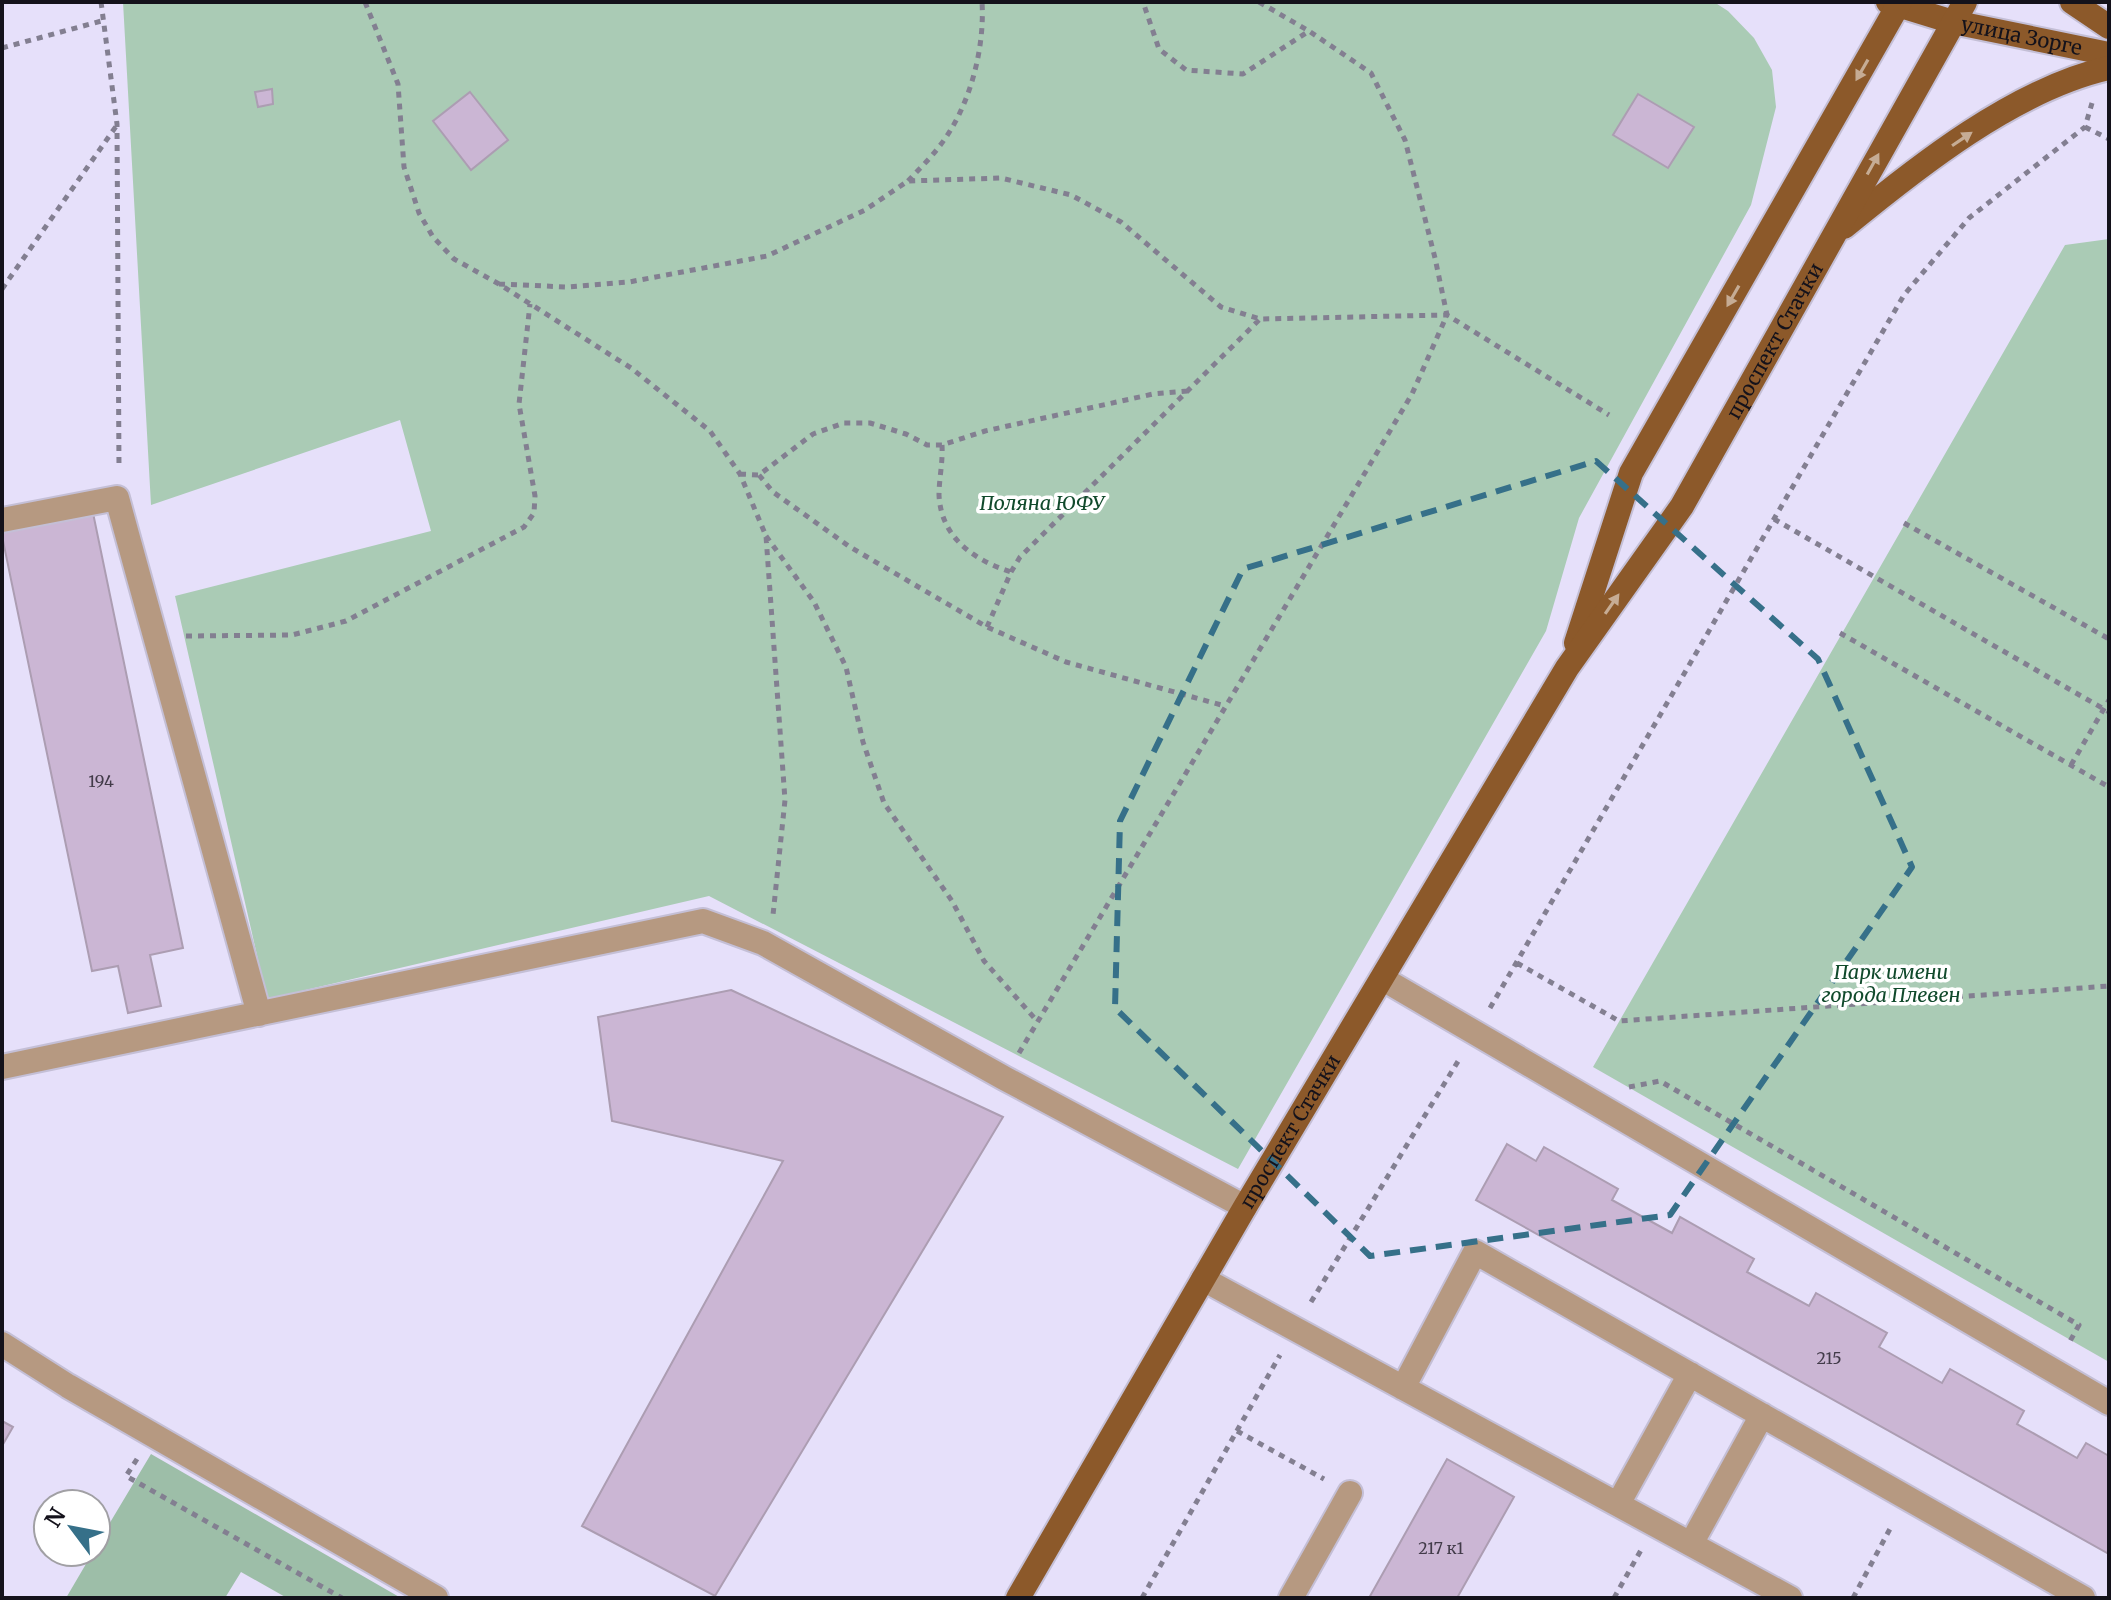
<svg xmlns="http://www.w3.org/2000/svg" width="2111" height="1600" font-family="Merriweather,serif">
  <style>
    .green { fill: #aacbb5 }
    .forest { fill: #9dbea8 }
    .building { fill: #cbb6d4; stroke: #ac9db2; stroke-width: 2 }
    .lines { fill: none; stroke-linecap: round; stroke-linejoin: round }
    .minor-casing { stroke: #c4bfd6; stroke-width: 28 }
    .major-casing { stroke: #c4bfd6; stroke-width: 28 }
    .path { stroke: #837f91; stroke-width: 5; stroke-dasharray: 6 6; stroke-linecap: butt }
    .minor { stroke: #b69981; stroke-width: 24 }
    .major { stroke: #8c592a; stroke-width: 24 }
    .oneway { fill: #c6ac94 }
    .marked { fill: none; stroke: #367089; stroke-width: 6; stroke-dasharray: 16 10; stroke-linejoin: round }
    .labels { text-anchor: middle; stroke-width: 7; stroke-linejoin: round; paint-order: stroke }
    .number-label { font-size: 16px; fill: #423b49 }
    .street-label { font-size: 20px; fill: #14121b; stroke: #fff }
    .park-label { font-size: 20px; font-style: italic; fill: #114a2c; stroke: #fff }
  </style>
  <rect width="100%" height="100%" fill="#e6e0fa"/>
  <path class="green" d="M123,2H1714L1728,11L1754,38L1772,70L1776,107L1751,205L1579,518L1546,631L1238,1169L709,896L267,999L175,596L431,531L400,420L151,505Z
    M2109,239V1362L1593,1067L2065,245Z"/>
  <path class="forest" d="M151,1454L401,1598H287L241,1572L225,1598H66L93,1552H96V1546Z"/>
  <path class="building" d="M272,89L273,104L258,107L255,92Z
    M470,92L508,140L471,170L433,121Z
    M1638,94L1694,127L1668,168L1613,135Z
    M93,513L183,948L150,955L161,1006L128,1013L118,966L92,971L2,536V532Z
    M731,990L1003,1117L715,1596L582,1526L783,1161L612,1121L598,1017Z
    M1507,1144L1536,1161L1544,1147L1618,1189L1612,1200L1672,1233L1680,1217L1754,1259L1747,1272L1809,1306L1816,1293L1887,1333L1879,1347L1942,1383L1950,1369L2024,1411L2017,1424L2077,1458L2086,1443L2109,1456V1554L1476,1200Z
    M2,1421L13,1427L2,1446Z
    M1447,1459L1514,1497L1457,1598H1369Z"/>
  <g class="lines">
    <g class="minor-casing">
      <path id="minor" d="M2,520L117,498L259,1014
        M1383,979L2109,1403
        M2,1067L703,921L763,943L1004,1078L1245,1207
        M1203,1279L1790,1598
        M2,1344L68,1386L436,1598
        M1403,1388L1475,1252L2083,1598
        M1618,1504L1690,1374
        M1691,1544L1762,1415
        M1291,1598L1350,1493"/>
    </g>
    <g class="major-casing">
      <g id="major">
        <path id="s1" d="M1888,2L1953,22L2109,54"/>
        <path d="M2072,2L2109,27"/>
        <path d="M1844,227C1917,167 2015,89 2109,68"/>
        <path d="M1576,643L1631,473L1900,2"/>
        <path id="s2" d="M1018,1598L1245,1207L1567,668L1682,506L1965,2"/>
      </g>
    </g>
    <path class="path" d="M101,2L117,124L119,469
      M365,2L398,84L404,167L419,213L433,237L454,259L499,284L631,368L710,431L740,474L766,536L785,800L773,915
      M1259,2L1309,31
      M2,48L105,20
      M2085,127L2109,139
      M908,181C918,170 929,160 938,148C969,110 985,50 982,2
      M499,284L567,287L629,282L767,256L865,210L908,181L1001,178L1071,195L1121,222L1221,307L1260,319L1447,315L1609,415
      M2,289L117,125
      M942,445C943,462 939,479 939,495C941,538 974,560 1011,572
      M740,474L759,475L813,434L844,423H870L906,434L927,445H942L985,431L1153,394L1188,391
      M759,475L773,492L850,547L987,627L1066,662L1225,706
      M1774,519L2109,712
      M1904,523L2109,639
      M766,536L814,602L846,667L863,742L884,803L952,901L984,961L1037,1021
      M987,627L1011,572L1020,557L1260,319
      M1840,633L2109,787
      M186,636L292,635L346,621L524,527L534,513L535,496L519,404L530,304
      M2071,765L2109,700
      M1517,963L1619,1021L2109,986
      M1490,1008L1904,295L1969,218L2085,127L2092,103
      M1019,1053L1412,394L1447,315L1435,258L1405,140L1371,73L1309,31L1243,74L1186,70L1159,49L1143,2
      M1629,1087L1660,1081L2079,1325L2069,1343
      M1311,1302L1460,1058
      M1237,1431L1324,1479
      M137,1459L126,1476L342,1598
      M1142,1598L1280,1355
      M1614,1598L1641,1550
      M1853,1598L1892,1525"/>
    <use href="#minor" class="minor"/>
    <use href="#major" class="major"/>
  </g>
  <defs><path id="oneway-solid" d="M-6-.8H1V-3.2L6.5 0L1 3.2V.8H-6Z" transform="scale(2)"/></defs>
  <g class="oneway">
    <use href="#oneway-solid" transform="translate(1862 70) rotate(120)"/>
    <use href="#oneway-solid" transform="translate(1962 139) rotate(-34)"/>
    <use href="#oneway-solid" transform="translate(1873 164) rotate(-61)"/>
    <use href="#oneway-solid" transform="translate(1733 296) rotate(120)"/>
    <use href="#oneway-solid" transform="translate(1612 604) rotate(-55)"/>
  </g>
  <path class="marked" d="M1596,461L1818,659L1912,867L1670,1215L1370,1256L1115,1008L1120,821L1243,569Z"/>
  <g class="labels">
    <g class="number-label">
      <text x="101" y="787">194</text>
      <text x="1829" y="1364">215</text>
      <text x="1441" y="1554">217 к1</text>
    </g>
    <g class="street-label">
      <text dy="7" stroke="none"><textPath href="#s1" startOffset="138">улица Зорге</textPath></text>
      <text dy="7" stroke="none"><textPath href="#s2" startOffset="1468">проспект Стачки</textPath></text>
      <text dy="7" stroke="none"><textPath href="#s2" startOffset="540">проспект Стачки</textPath></text>
    </g>
    <g class="park-label">
      <text x="1042" y="510">Поляна ЮФУ</text>
      <text x="1891" y="979">Парк имени<tspan x="1891" dy="23">города Плевен</tspan></text>
    </g>
  </g>
  <rect width="2111" height="1600" fill="none" stroke="#14121b" stroke-width="8"/>
  <g transform="translate(72 1528) rotate(302)"><circle r="38" fill="#ffffff" stroke="#a1a0a4" stroke-width="2"/>
  <path d="M0-6L14 30L0 20L-14 30Z" fill="#367089"/>
  <text y="-12" font-size="22" font-weight="bold" text-anchor="middle" fill="#14121b">N</text>
  </g>
</svg>
